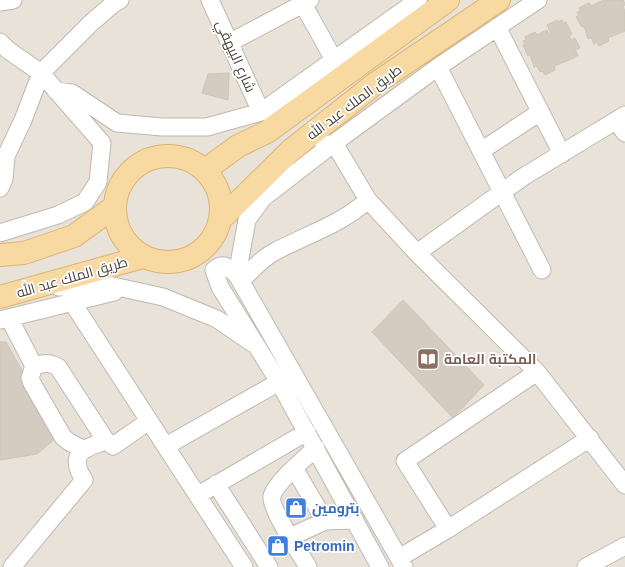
<svg xmlns="http://www.w3.org/2000/svg" width="625" height="567" font-family="Arial,Cairo,sans-serif">
  <style>
    .residential { fill: #e8e2d9 }
    .building { fill: #d5ccc1; stroke: #cfc3b4 }
    .lines { fill: none; stroke-linecap: round; stroke-linejoin: round }
    .minor-casing { stroke: #bfb8ae; stroke-width: 19 }
    .major-casing { stroke: #dbb471; stroke-width: 24 }
    .minor { stroke: #fff; stroke-width: 17 }
    .major { stroke: #f7d9a1; stroke-width: 22 }
    .labels { text-anchor: middle; stroke-width: 3.5; stroke-linejoin: round; paint-order: stroke }
    .street-label { font-size: 14px; fill: #484139; stroke: #fff }
    .education-label { font-size: 14px; font-weight: bold; fill: #785e54; stroke: #fff; text-anchor: start }
    .shop-label { font-size: 14px; font-weight: bold; fill: #366cbe; stroke: #fff; text-anchor: start }
  </style>
  <rect width="100%" height="100%" fill="#f4f1eb"/>
  <path class="residential" d="M0,0H625V567H0Z"/>
  <path class="building" d="M602,0H623L625,4L623,7L625,11V31L608,38L609,41L599,46L597,42L594,44L591,37L588,39L584,26L582,27L576,17L579,15L577,13L580,11L579,8L589,3L591,6L601,1L603,6H605Z
    M557,20L558,22L562,20L563,23L566,22L572,34L569,36L571,40L575,38L580,48L575,50L578,55L574,58L554,66L555,70L545,75L543,71L540,72L537,66L534,67L530,54L528,56L523,45L525,44L523,41L526,40L525,37L535,32L537,35L547,30L549,35L551,34L547,25Z
    M229,73L228,100L202,93L208,74Z
    M403,300L484,385L453,418L372,332Z
    M0,342H6L58,436L37,454L0,460Z"/>
  <g class="lines">
    <g class="minor-casing">
      <path id="minor" d="M210,0L261,112
        M0,2L13,0
        M303,4L333,58
        M497,27L562,154
        M0,42L8,50L41,73L102,143L98,182L85,202L58,215L0,233
        M231,42L310,0
        M438,67L542,270
        M56,91L72,93L117,123L162,127H207L261,112L418,0
        M616,121L625,133
        M324,145L334,143L438,67L538,0
        M481,151L540,112
        M0,188L4,179L6,156L23,120L41,73L91,23L113,4L120,0
        M417,253L523,177L625,115
        M237,275L247,220L263,198L334,143L368,200L417,253L537,372L625,485
        M241,281C252,270 262,258 276,251C308,234 340,225 368,200
        M59,287L104,284L163,297L217,319L252,343
        M72,302L244,567
        M9,318L34,366L30,378L32,383L63,437L69,442L83,449
        M0,320L114,292
        M34,366C44,363 49,362 58,367L106,441
        M166,446L279,382
        M294,468L325,521
        M216,484L269,567
        M198,495L307,432
        M448,529L405,461L537,372
        M290,537L325,521L355,520
        M399,558L448,529L590,438
        M12,567L84,480C68,455 82,448 106,441L113,446L149,421
        M308,567C301,555 269,507 272,496C276,482 305,458 316,448
        M380,567L279,382L220,287L214,270C223,261 229,268 237,275L404,567
        M586,567L625,546"/>
    </g>
    <g class="major-casing">
      <path id="major" d="M115 209a53 53 0 1 1 106 0a53 53 0 1 1-106 0Z
        M205,170L238,146L267,132L448,0
        M221,219L290,151L376,83L499,0
        M0,255L24,253L74,236L114,207
        M0,297L143,257"/>
    </g>
    <use href="#minor" class="minor"/>
    <use href="#major" class="major"/>
  </g>
  <defs>
    <g id="library-square" transform="scale(1.15)"><rect x="-9" y="-9" width="18" height="18" rx="4" fill="#8d6e63" stroke="#fff"/><path d="M-6-4Q-3-5.5-.7-3.5V5Q-3 3-6 4ZM6-4Q3-5.5 .7-3.5V5Q3 3 6 4Z" fill="#fff"/></g>
    <g id="shop-square" transform="scale(1.15)"><rect x="-9" y="-9" width="18" height="18" rx="4" fill="#3f7fe0" stroke="#fff"/><path d="M-5-2.5h2.3a2.7 3.5 0 0 1 5.4 0H5L5.5 6h-11ZM-1.5-2.5h3a1.5 2.3 0 0 0-3 0Z" fill="#fff"/></g>
  </defs>
  <g fill-rule="evenodd">
    <use href="#library-square" x="428" y="359"/>
    <use href="#shop-square" x="296" y="508"/>
    <use href="#shop-square" x="278" y="546"/>
  </g>
  <g class="labels">
    <g class="street-label">
      <text transform="translate(236 56) rotate(66)" y="5">شارع البيهقي</text>
      <text transform="translate(354 102) rotate(-37)" y="5">طريق الملك عبد الله</text>
      <text transform="translate(72 277) rotate(-16)" y="5">طريق الملك عبد الله</text>
    </g>
    <g class="education-label">
      <text x="444" y="364">المكتبة العامة</text>
    </g>
    <g class="shop-label">
      <text x="312" y="513">بترومين</text>
      <text x="294" y="551">Petromin</text>
    </g>
  </g>
</svg>
